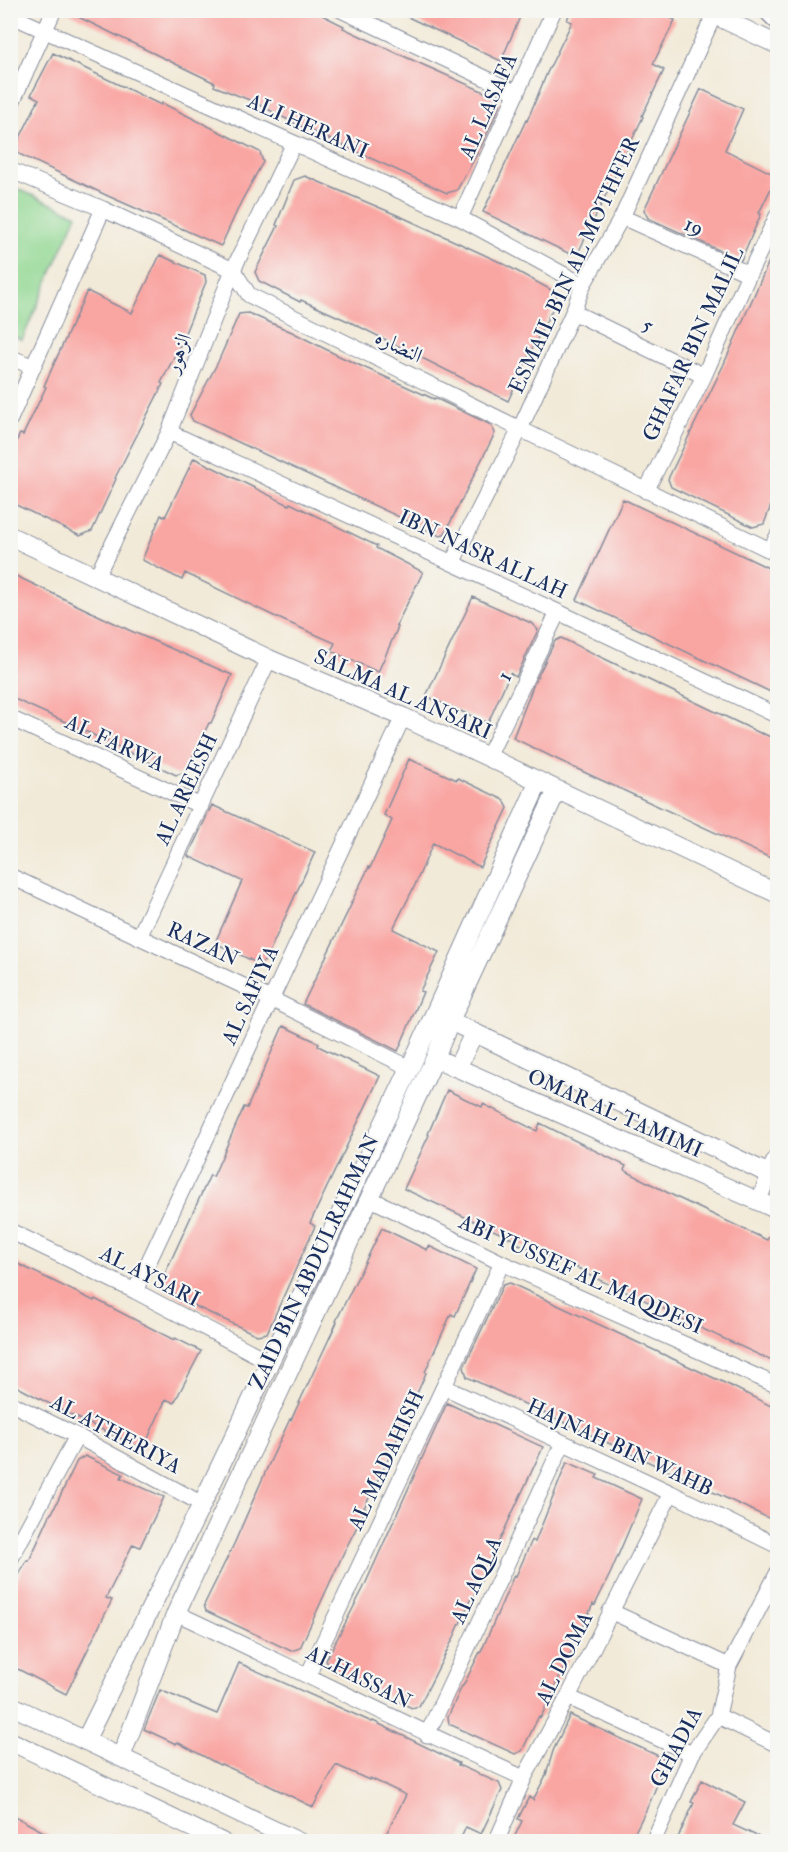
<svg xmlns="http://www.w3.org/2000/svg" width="788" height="1852" font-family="'IM FELL Double Pica',Amiri,serif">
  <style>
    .green { fill: #90d791; stroke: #568378; stroke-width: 1.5 }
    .building { fill: #f9a6a3 }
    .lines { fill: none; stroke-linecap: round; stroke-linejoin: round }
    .minor-casing { stroke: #868c9b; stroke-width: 17 }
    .tertiary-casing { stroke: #868c9b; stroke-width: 20 }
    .primary-casing { stroke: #868c9b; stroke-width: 25 }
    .minor { stroke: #fff; stroke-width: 15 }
    .tertiary { stroke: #fff; stroke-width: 18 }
    .primary { stroke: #fff; stroke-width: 22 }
    .labels { text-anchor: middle; stroke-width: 4.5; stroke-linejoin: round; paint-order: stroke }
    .street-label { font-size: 21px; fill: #1b2f5e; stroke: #f6f6f2 }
  </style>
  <rect width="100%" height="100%" fill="#f6f6f2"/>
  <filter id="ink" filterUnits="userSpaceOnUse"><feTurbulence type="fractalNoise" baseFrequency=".0167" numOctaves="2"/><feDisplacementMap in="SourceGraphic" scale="12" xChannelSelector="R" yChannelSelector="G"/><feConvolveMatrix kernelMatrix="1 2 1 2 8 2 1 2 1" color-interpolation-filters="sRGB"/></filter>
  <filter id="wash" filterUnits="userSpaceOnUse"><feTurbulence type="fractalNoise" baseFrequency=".008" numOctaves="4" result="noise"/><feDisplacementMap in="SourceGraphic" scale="24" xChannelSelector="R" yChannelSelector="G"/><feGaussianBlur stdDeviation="1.35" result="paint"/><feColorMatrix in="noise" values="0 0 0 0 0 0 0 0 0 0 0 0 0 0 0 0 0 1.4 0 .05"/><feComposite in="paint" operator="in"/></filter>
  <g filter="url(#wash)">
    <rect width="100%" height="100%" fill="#f2ead8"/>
    <path class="green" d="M11,186L77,215L22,340L11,335Z"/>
    <g id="blocks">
      <path class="building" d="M64,10H173L183,15L185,10H312L344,26L343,28L401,55L498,98L500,105L483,143L457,190L447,193L298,125L252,101L214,86L215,83Z
        M393,10H523L501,61Z
        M571,10H654L675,20L653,64L664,70L642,116L643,117L579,251L570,254L483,212L526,120L527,121L547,73L572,22L567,20Z
        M53,53L161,105L162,103L260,152L263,162L241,202L221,246L108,196L19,154L16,146L39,99L31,95Z
        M701,89L743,109L725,150L777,176L759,213L761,214L741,260L648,218L644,210Z
        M305,176L404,218L502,263L555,292L557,300L529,355L508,401L350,322L301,300L300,302L259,281L255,272L278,226L276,225L294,180Z
        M777,243V489L764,524L753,527L671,487L668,479L723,366Z
        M160,255L205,275L206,282L180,345L161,383L163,384L115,478L116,479L92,531L80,536L10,502V454L20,434L23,435L46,387L44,386L87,291L132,313Z
        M248,313L292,332L339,356L434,399L435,398L491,425L495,433L444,535L440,536L193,421L190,415L218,362L239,314Z
        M194,458L289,505L290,503L377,546L376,548L423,572L396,626L398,627L378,672L331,651L335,643L278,618L185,573L182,580L142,560L161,515L165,517Z
        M623,499L777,572V695L577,600Z
        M10,573L131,631L232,675L211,723H209L185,772L176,775L81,729L10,697Z
        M473,597L531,623L538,630L516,677L510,673L488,723L426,696Z
        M561,638L762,734V733L777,740V861L575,768L513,738L533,686L555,641Z
        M409,759L457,780L458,778L504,800L508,808L480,867L433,843L415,885L393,929L439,952L420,991L423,992L398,1051L303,1004L352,903H351L369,867L370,868L392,820L384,815Z
        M212,805L315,852L265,961L259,964L215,943L242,881L188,856Z
        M283,1026L319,1043L318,1046L380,1076L310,1223L315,1226L267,1333L257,1335L199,1308L165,1289L162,1280L210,1175L213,1177L244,1107L247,1108Z
        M447,1090L482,1107L483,1104L537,1131L540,1123L626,1166L624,1170L678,1198L767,1240L777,1221V1357L768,1359L681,1319L682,1317L586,1274L587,1272L514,1242L515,1240L491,1229L404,1189L429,1135L428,1134Z
        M382,1228L427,1250L429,1246L476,1269L455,1316L451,1314L425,1372L426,1373L387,1462L364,1508L366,1509L344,1552L300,1648L291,1651L206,1611L204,1605L234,1544L268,1466L290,1419L291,1420L337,1322L336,1321Z
        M10,1260L94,1301L95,1299L174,1340L175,1338L201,1351L174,1403L166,1399L143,1449L69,1414L10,1383Z
        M510,1283L729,1385L777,1409V1522L467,1377L464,1367L503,1285Z
        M447,1403L543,1447L490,1561L474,1596H472L455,1635L419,1706L412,1708L336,1673L329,1668L326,1660L363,1589Z
        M85,1456L123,1474L121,1478L164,1497L140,1547L133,1544L106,1598L112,1600L66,1694L10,1665V1591L27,1560L29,1561L51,1513H52L77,1461Z
        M567,1462L598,1475L596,1478L642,1499L611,1572L595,1605L593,1604L541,1717L539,1716L522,1751L515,1754L449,1724L448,1717L462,1686H463L480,1652H481L514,1575L516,1576L532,1540L535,1542Z
        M239,1663L372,1722L373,1721L459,1763L458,1765L499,1783L502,1790L481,1834L466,1827L459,1842H382L406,1795L370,1778L369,1780L336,1765L313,1807L268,1785L221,1764L220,1765L177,1742L176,1744L144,1729L160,1690L217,1714Z
        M570,1715L667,1760L650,1802L630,1842H576L564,1835L560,1842H512L522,1821L518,1819L529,1797L533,1800L546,1775L553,1751Z
        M702,1780L745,1802L733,1825L770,1842H676L694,1803L691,1802Z
        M16,1817L62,1842H10V1829Z"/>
    </g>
  </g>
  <g filter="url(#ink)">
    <use href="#blocks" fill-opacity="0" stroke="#868c9b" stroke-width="1.5"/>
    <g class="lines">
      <g class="minor-casing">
        <path id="minor" d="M341,10L517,93
          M10,15L460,218L583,285
          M10,107L54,10
          M10,170L103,209L233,270L249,295L520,429L778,554
          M622,217L749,274
          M460,218L554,10
          M573,312L704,376
          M10,357L33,367
          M10,419L103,209
          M169,432L558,612L778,716
          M646,491L704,376L749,274L778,214
          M770,550L778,535
          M452,563L520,429L573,312L583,285L622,217L714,15
          M96,577L169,432L233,270L294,143
          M10,718L201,806
          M488,757L558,612
          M10,876L271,999L410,1068
          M139,937L269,659
          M369,1198L502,1263L778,1386
          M759,1201L769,1174
          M10,1231L135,1291L270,1362
          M135,1291L403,717
          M444,1387L671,1493L778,1546
          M10,1403L77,1436L202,1504
          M10,1560L77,1436
          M610,1611L729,1666
          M176,1613C292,1667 407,1726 524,1778
          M308,1675L502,1263
          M568,1697L692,1754
          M718,1716L778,1745
          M427,1735L563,1443
          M496,1842L524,1778L568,1697L671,1493
          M653,1842L692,1754L718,1716L729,1666L778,1572"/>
      </g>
      <g class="tertiary-casing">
        <path id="tertiary" d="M704,10L778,45
          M10,536L269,659L403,717L778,894
          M450,1021L769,1174L778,1180
          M435,1058L778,1210
          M457,1068L474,1033
          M769,1174L778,1157
          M10,1705L299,1842
          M10,1741L222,1842
          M85,1741L202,1504L410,1068L539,781
          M121,1757L176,1613L435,1058L450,1021L557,790"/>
      </g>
      <g class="primary-casing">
        <path id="primary" d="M770,10L778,18"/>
      </g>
      <use href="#minor" class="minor"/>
      <use href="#tertiary" class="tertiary"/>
      <use href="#primary" class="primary"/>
    </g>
  </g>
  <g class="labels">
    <g class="street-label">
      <text transform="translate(488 106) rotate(-66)" y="7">AL LASAFA</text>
      <text transform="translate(308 126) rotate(24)" y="7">ALI HERANI</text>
      <text transform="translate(694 226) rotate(24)" y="7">19</text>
      <text transform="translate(574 265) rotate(-65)" y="7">ESMAIL BIN AL MOTHFER</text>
      <text transform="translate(648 325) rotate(26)" y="7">5</text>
      <text transform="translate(693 344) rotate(-65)" y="7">GHAFAR BIN MALIL</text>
      <text transform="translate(399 346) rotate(26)" y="7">النضاره</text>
      <text transform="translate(178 353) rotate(-68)" y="7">الزهور</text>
      <text transform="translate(483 554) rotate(25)" y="7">IBN NASR ALLAH</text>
      <text transform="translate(504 676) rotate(-64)" y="7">1</text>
      <text transform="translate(403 694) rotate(24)" y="7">SALMA AL ANSARI</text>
      <text transform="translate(115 743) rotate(25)" y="7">AL FARWA</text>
      <text transform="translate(186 789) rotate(-65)" y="7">AL AREESH</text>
      <text transform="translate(203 944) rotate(25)" y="7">RAZAN</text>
      <text transform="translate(250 995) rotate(-65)" y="7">AL SAFIYA</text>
      <text transform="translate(615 1113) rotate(24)" y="7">OMAR AL TAMIMI</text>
      <text transform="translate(314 1262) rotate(-65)" y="7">ZAID BIN ABDULRAHMAN</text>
      <text transform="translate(581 1274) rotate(24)" y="7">ABI YUSSEF AL MAQDESI</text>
      <text transform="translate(150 1276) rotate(27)" y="7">AL AYSARI</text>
      <text transform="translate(116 1434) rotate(28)" y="7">AL ATHERIYA</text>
      <text transform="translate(620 1447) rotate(25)" y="7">HAJNAH BIN WAHB</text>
      <text transform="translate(386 1460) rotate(-65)" y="7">AL MADAHISH</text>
      <text transform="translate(476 1580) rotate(-65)" y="7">AL AQLA</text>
      <text transform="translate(564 1658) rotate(-63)" y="7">AL DOMA</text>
      <text transform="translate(359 1677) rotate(27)" y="7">ALHASSAN</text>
      <text transform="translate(676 1747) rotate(-62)" y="7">GHADIA</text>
    </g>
  </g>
  <rect width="788" height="1852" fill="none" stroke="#f6f6f2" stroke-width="36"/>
</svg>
